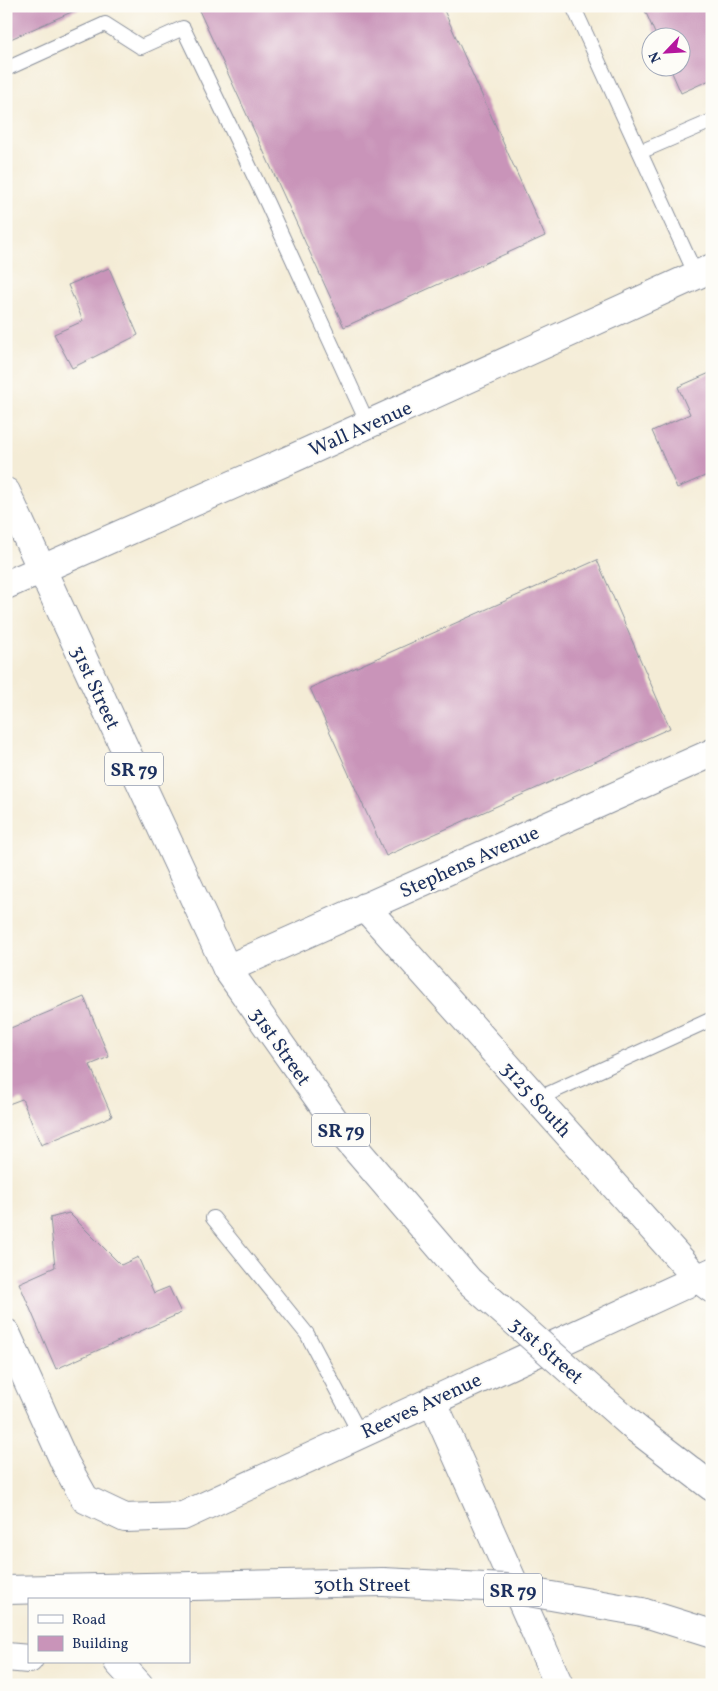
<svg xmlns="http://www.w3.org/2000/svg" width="718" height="1691" font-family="Vollkorn,serif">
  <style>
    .building { fill: #c994b9 }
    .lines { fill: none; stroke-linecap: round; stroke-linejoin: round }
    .service-casing { stroke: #888e9a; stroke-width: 16 }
    .minor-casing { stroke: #888e9a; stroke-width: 30 }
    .secondary-casing { stroke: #888e9a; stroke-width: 30 }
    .primary-casing { stroke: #888e9a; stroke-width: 30 }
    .service { stroke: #fff; stroke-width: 14 }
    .minor { stroke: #fff; stroke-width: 28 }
    .secondary { stroke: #fff; stroke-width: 28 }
    .primary { stroke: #fff; stroke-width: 28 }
    .primary-bridge-casing { stroke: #888e9a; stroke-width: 30; stroke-linecap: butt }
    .primary-bridge { stroke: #fff; stroke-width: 28 }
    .labels { text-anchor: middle; stroke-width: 4; stroke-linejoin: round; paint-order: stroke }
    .shield { fill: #fdfcf7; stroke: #5f6c8c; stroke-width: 1 }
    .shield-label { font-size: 19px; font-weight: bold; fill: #1b2f5e }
    .street-label { font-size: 20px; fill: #1b2f5e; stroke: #fdfcf7 }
  </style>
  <rect width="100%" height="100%" fill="#fdfcf7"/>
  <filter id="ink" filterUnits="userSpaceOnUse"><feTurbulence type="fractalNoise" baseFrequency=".02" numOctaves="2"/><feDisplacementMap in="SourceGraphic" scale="10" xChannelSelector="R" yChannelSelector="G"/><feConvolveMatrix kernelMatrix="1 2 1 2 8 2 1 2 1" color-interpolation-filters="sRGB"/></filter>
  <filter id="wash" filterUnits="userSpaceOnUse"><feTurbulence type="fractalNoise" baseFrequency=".0096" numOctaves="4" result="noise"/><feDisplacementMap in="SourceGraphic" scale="20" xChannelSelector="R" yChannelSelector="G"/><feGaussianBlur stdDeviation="1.12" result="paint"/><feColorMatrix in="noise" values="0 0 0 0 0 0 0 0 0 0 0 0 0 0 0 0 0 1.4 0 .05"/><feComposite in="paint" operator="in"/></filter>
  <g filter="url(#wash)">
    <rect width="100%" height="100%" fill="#f4ecd6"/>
    <g id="blocks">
      <path class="building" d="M6,6H85L6,41Z
        M197,6H442L545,236L344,327Z
        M643,6H711L712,79L681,93L670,68H680V38H657Z
        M109,268L138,335L72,368L54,334L83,321L68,285Z
        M712,372V473L677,488L652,431L690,414L678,387Z
        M597,560L670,728L386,856L310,688Z
        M84,997L109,1057L90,1065L112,1116L41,1145L22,1099L6,1105V1030Z
        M69,1213L121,1265L138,1257L154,1293L169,1287L181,1313L56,1369L19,1283L55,1267L50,1218Z"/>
    </g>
  </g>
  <g filter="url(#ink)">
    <use href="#blocks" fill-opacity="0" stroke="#888e9a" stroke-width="1"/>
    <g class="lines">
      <g class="service-casing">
        <path id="service" d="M573,6L696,275
          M6,69L105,24L141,47L183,28L267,203L368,424
          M640,152L712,121
          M537,1099L712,1019
          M213,1218L307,1334L360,1434"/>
      </g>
      <g class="minor-casing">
        <path id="minor" d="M365,907L697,1278L712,1289
          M227,969L712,753
          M6,1333L65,1463L85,1499L125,1518L183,1516L712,1272
          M432,1400L559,1685
          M6,1657L29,1659
          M118,1662L139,1685"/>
      </g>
      <g class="secondary-casing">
        <path id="secondary" d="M6,585L298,456L712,268"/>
      </g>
      <g class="primary-casing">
        <path id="primary" d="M6,492L227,969L348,1140L469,1281
          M634,1427L712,1487
          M6,1590L383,1582
          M642,1612L712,1634"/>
      </g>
      <use href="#service" class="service"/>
      <use href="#minor" class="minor"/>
      <use href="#secondary" class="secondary"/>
      <use href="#primary" class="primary"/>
      <g class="primary-bridge-casing">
        <path id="primary-bridge" d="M469,1281L634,1427
          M383,1582L506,1588L642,1612"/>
      </g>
      <use href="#primary-bridge" class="primary-bridge"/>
    </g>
  </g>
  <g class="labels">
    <g class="shield">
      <rect x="105" y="752.5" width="58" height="33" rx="4"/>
      <rect x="312" y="1113.5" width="58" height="33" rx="4"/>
      <rect x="484" y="1573.5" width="58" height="33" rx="4"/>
    </g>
    <g class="shield-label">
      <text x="134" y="776">SR 79</text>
      <text x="341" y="1137">SR 79</text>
      <text x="513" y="1597">SR 79</text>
    </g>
    <g class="street-label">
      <text transform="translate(360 428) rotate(-24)" y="7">Wall Avenue</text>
      <text transform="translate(96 687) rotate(65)" y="7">31st Street</text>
      <text transform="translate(469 861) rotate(-24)" y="7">Stephens Avenue</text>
      <text transform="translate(281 1046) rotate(55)" y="7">31st Street</text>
      <text transform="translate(537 1099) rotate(48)" y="7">3125 South</text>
      <text transform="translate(547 1350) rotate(41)" y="7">31st Street</text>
      <text transform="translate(421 1405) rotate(-25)" y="7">Reeves Avenue</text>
      <text x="362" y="1591">30th Street</text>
    </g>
  </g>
  <rect width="718" height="1691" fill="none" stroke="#fdfcf7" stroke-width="25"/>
  <rect x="28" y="1598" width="162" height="65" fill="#fdfcf7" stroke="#a3aaba"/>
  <rect x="38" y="1615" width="25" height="8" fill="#ffffff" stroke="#a3aaba"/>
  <text x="72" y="1624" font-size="15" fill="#1b2f5e">Road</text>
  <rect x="38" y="1636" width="25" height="15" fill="#c994b9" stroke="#a3aaba"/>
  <text x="72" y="1648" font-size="15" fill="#1b2f5e">Building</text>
  <g transform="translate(666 52) rotate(245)"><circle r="24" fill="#fdfcf7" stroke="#a3aaba"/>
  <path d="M0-4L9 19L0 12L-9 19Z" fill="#b5179e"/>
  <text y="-8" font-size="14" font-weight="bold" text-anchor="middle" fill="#1b2f5e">N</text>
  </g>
</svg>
